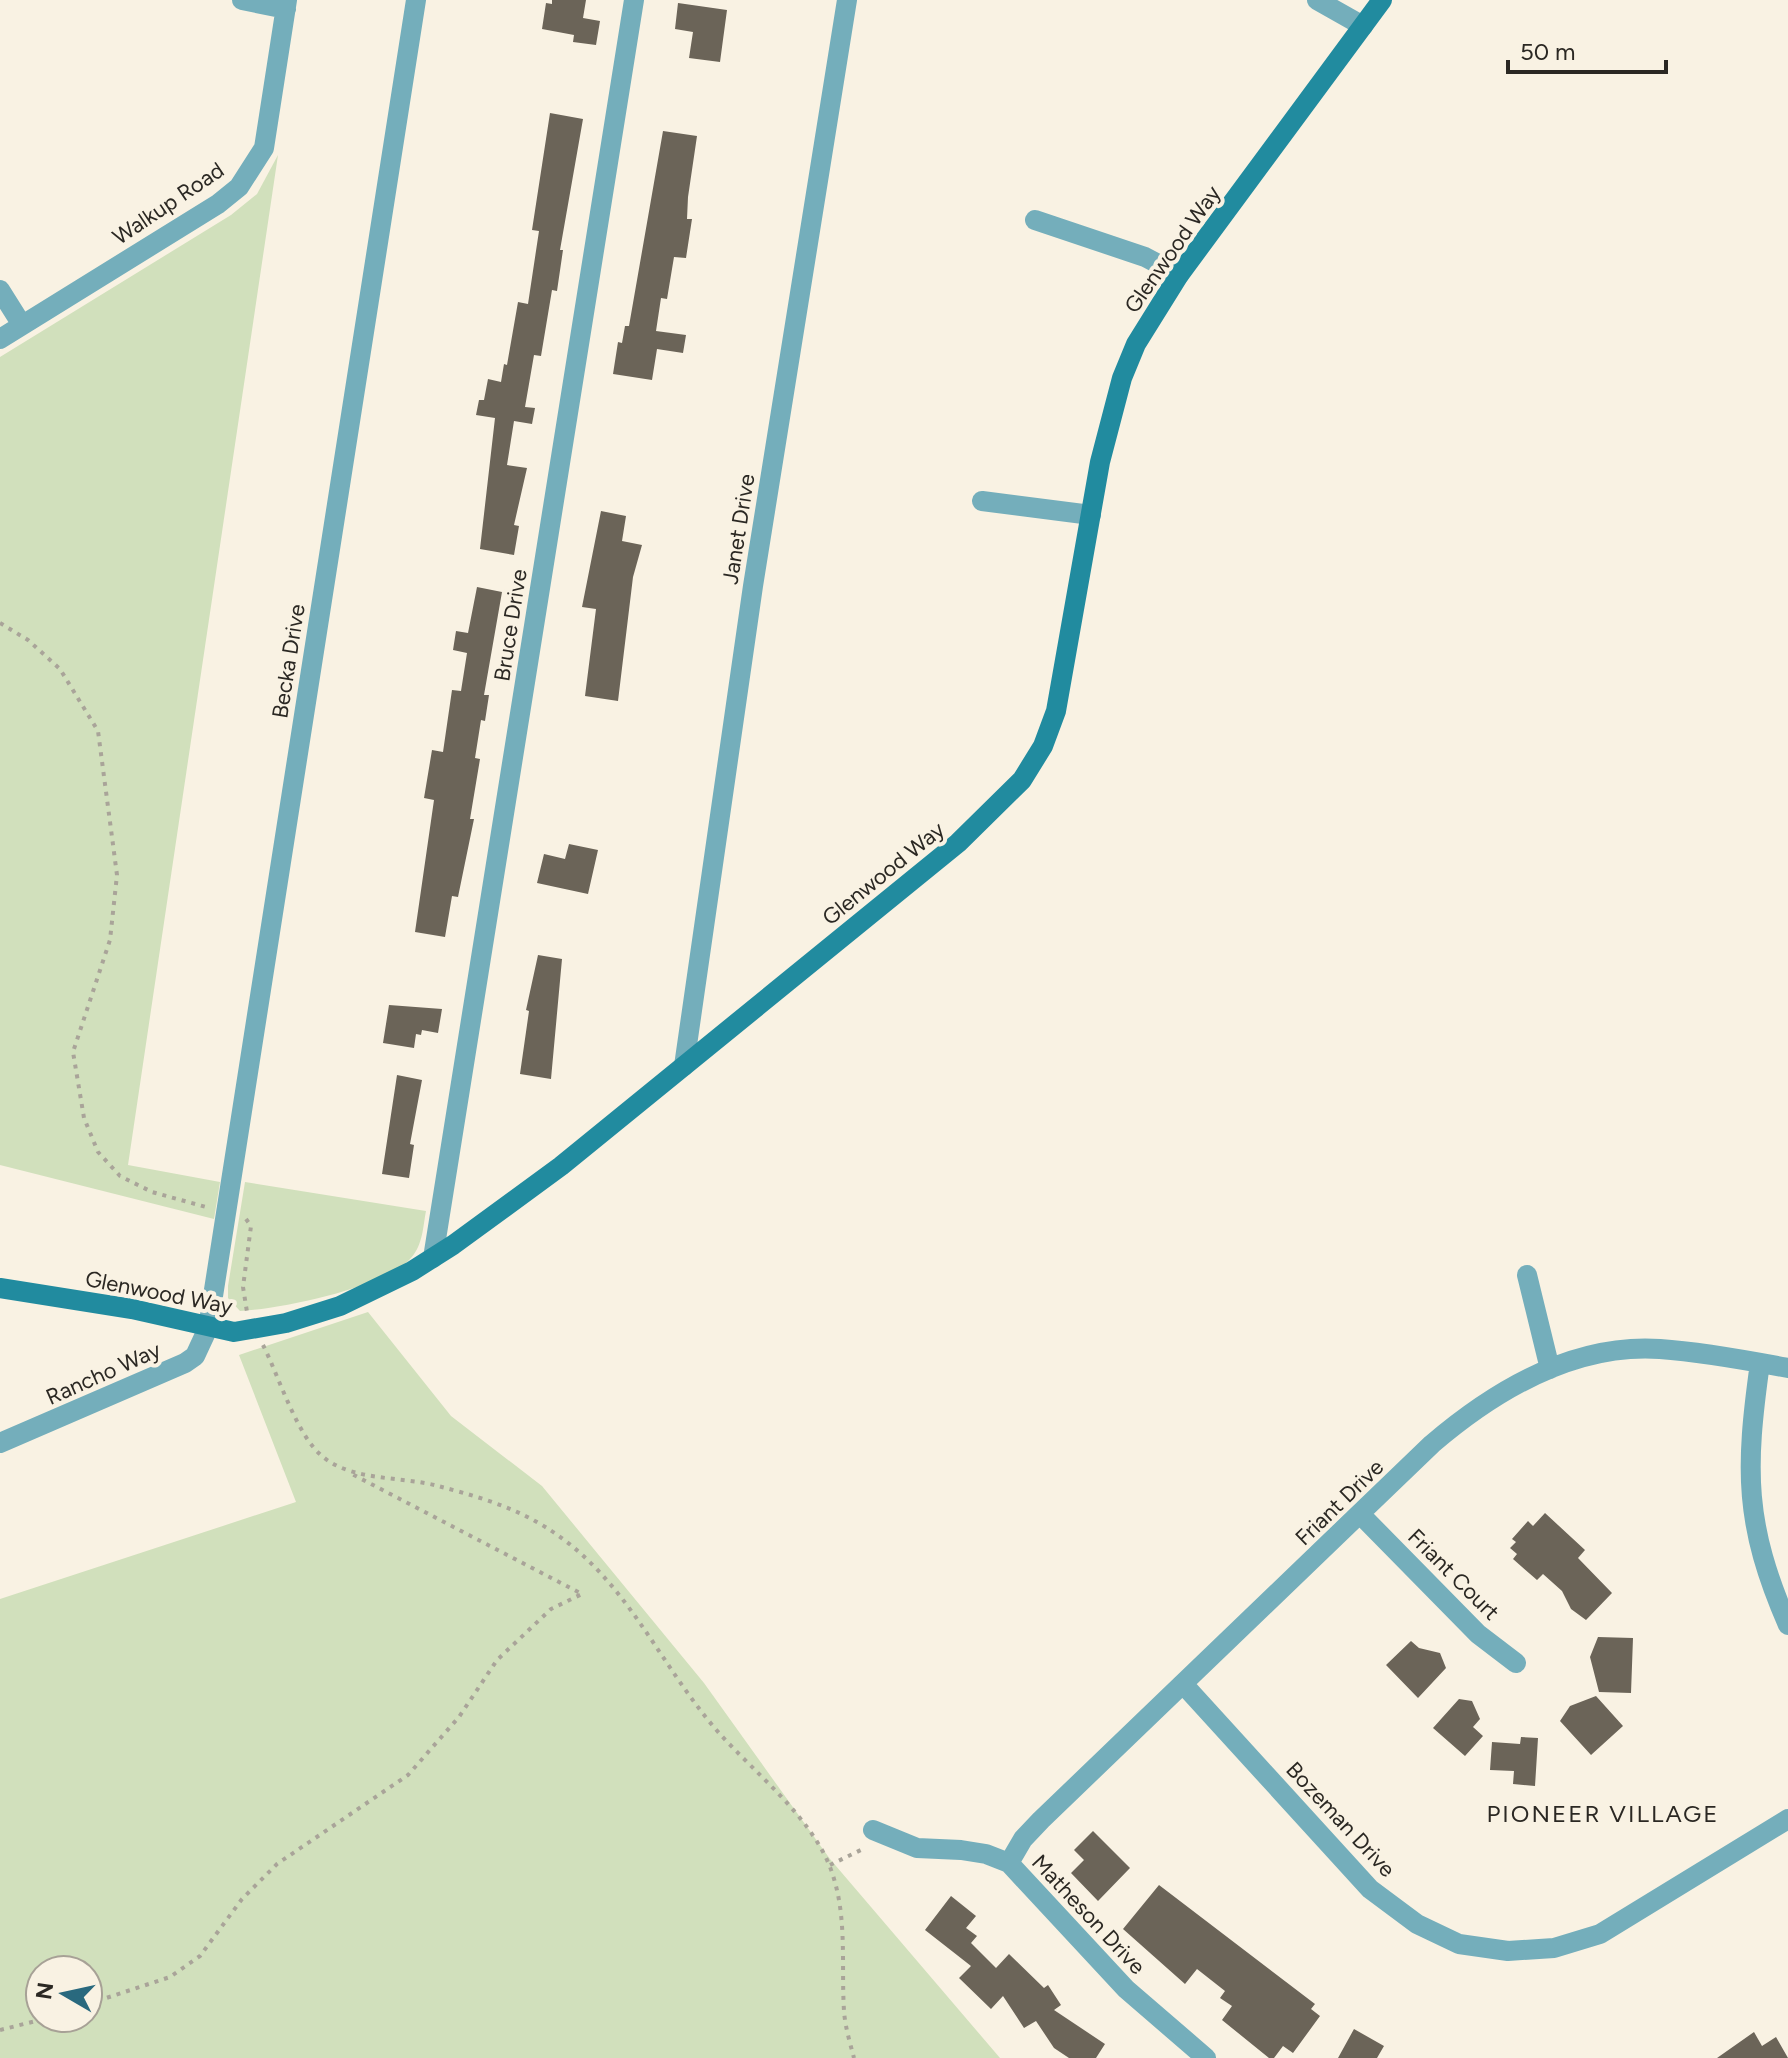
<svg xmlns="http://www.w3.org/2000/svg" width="1788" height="2058" font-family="Figtree,sans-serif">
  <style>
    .green { fill: #d1e0bc; fill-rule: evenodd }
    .building { fill: #6b6458 }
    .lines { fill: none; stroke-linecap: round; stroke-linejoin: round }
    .path { stroke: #a9a499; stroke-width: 4; stroke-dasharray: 4 6; stroke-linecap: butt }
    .street { stroke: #74aebb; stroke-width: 20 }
    .secondary { stroke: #218b9f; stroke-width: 20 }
    .labels { text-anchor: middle; stroke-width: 8; stroke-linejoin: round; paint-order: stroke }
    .street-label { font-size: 22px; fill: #2b2823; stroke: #f9f2e3 }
    .neighbourhood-label { font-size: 24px; letter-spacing: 2px; fill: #2b2823; stroke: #f9f2e3 }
  </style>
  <rect width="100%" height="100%" fill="#f9f2e3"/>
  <path class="green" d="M278,155L128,1165L220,1182L214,1219L0,1165V357L231,215L257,194Z
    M245,1182L426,1211C423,1226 423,1245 411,1258C384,1288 281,1309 240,1311L228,1298V1286Z
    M368,1312L451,1416L542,1486L704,1683L830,1859L1000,2058H0V1599L296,1502L239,1355ZM40,1970H88V2018H40Z"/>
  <path class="building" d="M552,0H586L583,18L600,21L596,45L573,42L574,35L542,29L546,3L552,4Z
    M678,3L727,10L720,62L689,58L693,32L675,29Z
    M550,113L583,119L560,250H563L557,291L552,290L541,356L534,355L525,407L535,408L532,424L514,421L507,465L527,468L514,525L519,526L514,555L480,549L495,418L476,415L479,400H484L488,379L501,382L504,364L507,365L518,302L528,304L539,231L532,230Z
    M663,131L697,136L688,197L687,219H692L686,258L674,257L667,299L661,298L656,331L686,335L683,353L657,349L652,380L613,374L618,342L622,343L625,326H629Z
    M601,511L626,516L622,541L642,545L633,577L618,701L585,696L596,609L582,607Z
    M477,587L502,592L484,695H489L485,721L481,720L475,758L480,759L470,819H474L458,897L452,896L445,937L415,932L434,800L424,798L432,750L443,752L452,690L461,691L467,653L453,650L456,631L468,633Z
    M569,844L598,850L588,894L537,883L544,854L565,859Z
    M538,955L562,959L551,1079L520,1074L529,1011L526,1010Z
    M389,1005L442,1009L438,1033L422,1030L421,1035L416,1034L414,1048L383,1043Z
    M397,1075L422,1080L410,1144L414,1145L409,1178L382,1174Z
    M1545,1513L1585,1550L1578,1558L1612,1593L1586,1620L1571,1609L1562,1591L1543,1574L1537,1580L1513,1559L1517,1554L1510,1548L1516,1542L1512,1539L1528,1521L1533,1526Z
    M1598,1637L1633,1638L1631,1693L1599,1692L1590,1657Z
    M1411,1641L1419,1648L1440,1653L1446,1668L1418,1698L1386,1665Z
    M1596,1696L1623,1726L1591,1755L1560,1721L1570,1706Z
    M1459,1699L1472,1701L1480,1719L1473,1727L1483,1736L1465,1756L1433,1728Z
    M1521,1737L1538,1738L1535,1786L1513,1784L1514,1771L1490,1770L1492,1742L1520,1744Z
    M1093,1831L1130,1868L1098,1901L1071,1873L1084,1860L1074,1850Z
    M1159,1885L1315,2004L1311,2009L1320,2016L1293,2053L1283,2046L1274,2058H1269L1222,2020L1232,2006L1220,1998L1225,1991L1197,1969L1185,1984L1123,1929Z
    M951,1896L976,1916L966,1928L977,1936L971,1943L996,1968L1009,1954L1044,1988L1048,1985L1061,2005L1054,2010L1105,2044L1096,2058H1069L1054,2048L1036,2021L1024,2028L1003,1996L991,2009L959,1978L971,1966L925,1930Z
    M1354,2029L1384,2046L1377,2058H1338Z
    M1754,2032L1762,2046L1776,2037L1788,2058H1717Z"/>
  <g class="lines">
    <path class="path" d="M0,623L28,640L60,669L98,731L117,875L110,940L73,1052L84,1118L98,1152L120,1176L152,1192L206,1207
      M246,1219L251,1226L243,1287L247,1312
      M263,1345C278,1375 293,1423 314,1448C343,1483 398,1475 438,1486C469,1494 507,1505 535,1521C624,1570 655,1660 719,1733C755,1773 810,1816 830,1867C848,1914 841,1962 844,2011C845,2026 850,2043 854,2058
      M830,1865L865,1848
      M88,2004L170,1977L200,1956L242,1899L277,1864L408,1775L459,1717L497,1660L551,1609L582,1594L350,1473
      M0,2030L48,2018"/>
    <path class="street" d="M242,0L286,9
      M1317,0L1363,26
      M1035,220L1145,257L1179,275
      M0,290L22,325
      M0,339L218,204L239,187L264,148L287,0
      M982,501L1091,515
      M684,1066L753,586L847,0
      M433,1258L634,0
      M1527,1275L1550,1369
      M1760,1363C1745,1470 1744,1524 1788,1625
      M0,1443L185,1363L195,1356L208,1328L416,0
      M1361,1515L1478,1634L1516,1663
      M1184,1685L1370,1889L1417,1924L1459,1944L1508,1951L1554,1948L1600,1934L1788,1819
      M873,1830L917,1848L961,1850L986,1854L1009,1863L1126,1989L1206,2058
      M1009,1863L1023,1839L1041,1820L1432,1444C1494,1391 1574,1343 1660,1349C1702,1352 1746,1360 1788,1368"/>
    <path class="secondary" d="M0,1288L132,1309L234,1332L286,1323L340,1306L412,1271L453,1245L561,1166L958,843L1022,780L1043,746L1056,711L1100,462L1122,378L1136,344L1179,275L1382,0"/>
  </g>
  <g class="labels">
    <g class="street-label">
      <text transform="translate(168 203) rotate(-34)" y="8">Walkup Road</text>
      <text transform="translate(1172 249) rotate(-55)" y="8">Glenwood Way</text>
      <text transform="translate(738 529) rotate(-81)" y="8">Janet Drive</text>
      <text transform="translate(510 625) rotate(-81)" y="8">Bruce Drive</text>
      <text transform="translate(288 661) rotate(-81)" y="8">Becka Drive</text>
      <text transform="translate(883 873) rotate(-39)" y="8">Glenwood Way</text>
      <text transform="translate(159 1292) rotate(11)" y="8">Glenwood Way</text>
      <text transform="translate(103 1373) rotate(-24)" y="8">Rancho Way</text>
      <text transform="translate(1339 1502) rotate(-44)" y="8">Friant Drive</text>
      <text transform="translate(1454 1574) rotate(45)" y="8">Friant Court</text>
      <text transform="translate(1341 1819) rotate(47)" y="8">Bozeman Drive</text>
      <text transform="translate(1089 1914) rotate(47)" y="8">Matheson Drive</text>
    </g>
    <g class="neighbourhood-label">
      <text x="1603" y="1822">PIONEER VILLAGE</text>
    </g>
  </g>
  <g transform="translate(64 1994) rotate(279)"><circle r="38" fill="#f9f2e3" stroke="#a7a196" stroke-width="2"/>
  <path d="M0-6L14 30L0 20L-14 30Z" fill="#29697e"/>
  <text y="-12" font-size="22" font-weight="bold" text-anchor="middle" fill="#2b2823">N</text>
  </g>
  <path d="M1508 60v12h158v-12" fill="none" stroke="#2b2823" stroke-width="4"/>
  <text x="1520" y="60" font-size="24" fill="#2b2823" stroke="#f9f2e3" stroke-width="6" paint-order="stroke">50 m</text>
</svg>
